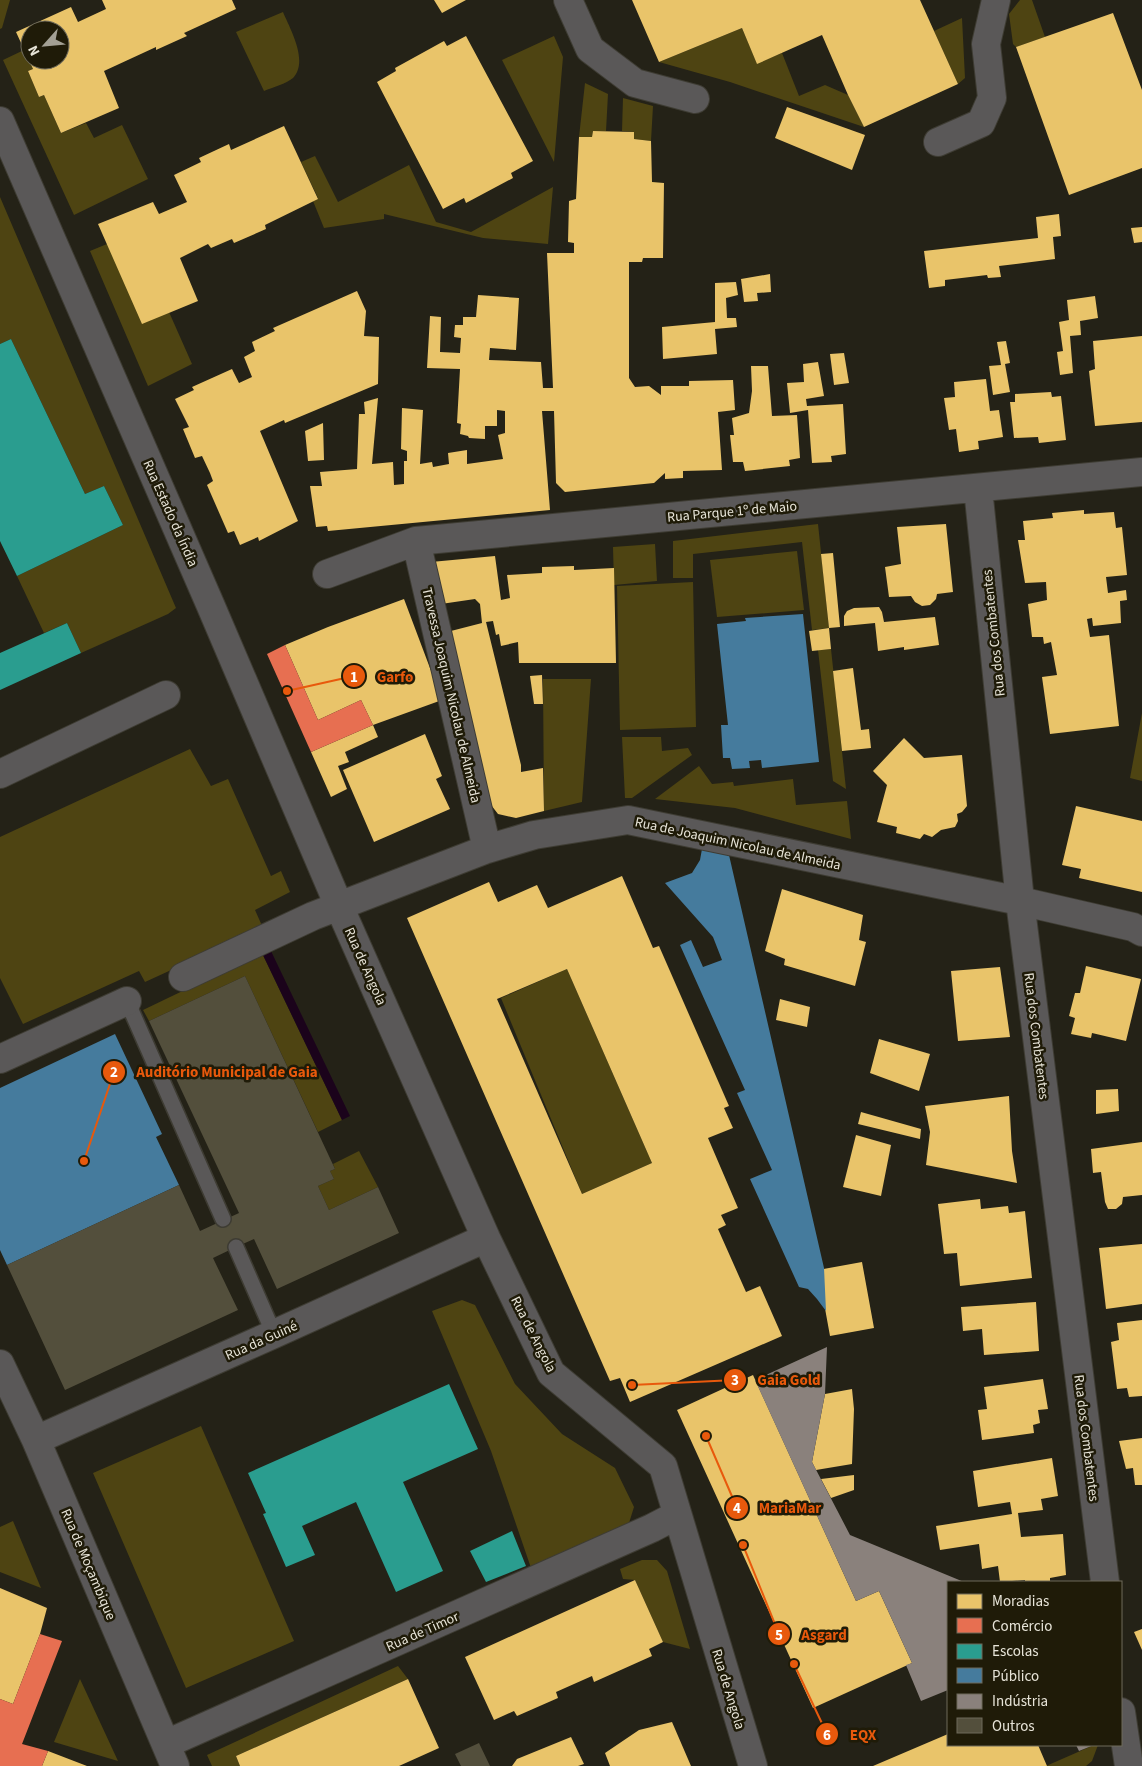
<svg xmlns="http://www.w3.org/2000/svg" width="1142" height="1766" font-family="'Source Sans 3',sans-serif">
  <style>
    .green { fill: #4e4412 }
    .water { fill: #1b031b }
    .homes { fill: #e9c46a; fill-rule: evenodd }
    .shops { fill: #e76f51 }
    .schools { fill: #2a9d8f }
    .public { fill: #457b9d }
    .industry { fill: #8a817c }
    .building { fill: #534f3c }
    .lines { fill: none; stroke-linecap: round; stroke-linejoin: round }
    .lane-casing { stroke: #3e3c33; stroke-width: 18 }
    .street-casing { stroke: #3e3c33; stroke-width: 30 }
    .lane { stroke: #5a5858; stroke-width: 15 }
    .street { stroke: #5a5858; stroke-width: 28 }
    .labels { text-anchor: middle; stroke-width: 5; stroke-linejoin: round; paint-order: stroke }
    .street-label { font-size: 14px; fill: #e7e4d8; stroke: #1f1b08 }
    .leader { fill: none; stroke: #e8590c; stroke-width: 2 }
    .callout-dot { fill: #e8590c; stroke: #1f1b08; stroke-width: 2 }
    .mark-label { font-size: 15px; text-anchor: middle; font-weight: bold; fill: #fff }
    .callout-label { font-size: 15px; text-anchor: middle; font-weight: bold; fill: #e8590c; stroke: #1f1b08; stroke-width: 5; stroke-linejoin: round; paint-order: stroke }
  </style>
  <rect width="100%" height="100%" fill="#242217"/>
  <path class="green" d="M0,0H10L2,28L0,29Z
    M1020,0H1032L1045,37L1016,47L1013,44L1009,14Z
    M283,12C290,29 309,61 293,78C286,84 273,87 264,91L236,32Z
    M962,18L965,78L958,84L934,31Z
    M742,28L757,63L782,53L799,96L825,85L848,95L864,127L730,82L659,62Z
    M554,36L563,57L554,162L502,60Z
    M24,50L33,69L28,71L39,97L44,95L61,133L86,123L94,138L122,125L148,179L74,215L3,60Z
    M585,83L608,94L606,131H593L592,137H579Z
    M623,98L653,106L651,141L634,139V132L622,131Z
    M315,156L338,202L409,165L436,222L471,232L553,187L548,244L483,238L384,214V219L324,228L313,201L318,198L301,162Z
    M0,197L176,608L168,614L81,653L67,623L44,633L17,576L123,525L104,486L85,494L11,339L0,344Z
    M107,244L169,312L192,364L148,386L90,251Z
    M818,524L829,628L812,630L802,542L693,554V578H673V541Z
    M655,544L657,581L614,585L613,547Z
    M797,551L804,610L717,617L710,560Z
    M693,582L696,727L620,730L617,586Z
    M831,649L846,789L833,781L818,650Z
    M543,679H591L582,802L544,811Z
    M1142,713V781L1130,778Z
    M622,737H661L662,751L688,748L692,755L632,798H625Z
    M190,749L211,786L228,779L271,876L281,871L290,892L255,910L263,928L145,982L139,971L23,1024L0,978V837Z
    M699,766L712,784L733,782L734,786L793,779L796,805L847,801L851,839L735,808L655,799Z
    M262,953L342,1120L318,1132L245,976L149,1021L143,1010Z
    M567,969L652,1163L582,1194L501,998Z
    M359,1151L378,1187L329,1210L318,1186L334,1179L330,1171L335,1169L333,1164Z
    M462,1300L475,1305L515,1384L562,1434L615,1468L634,1507L629,1523L531,1568L491,1451L432,1311Z
    M201,1426L294,1641L186,1688L93,1473Z
    M13,1521L41,1588L0,1572V1527Z
    M642,1560H657L667,1571L690,1649L663,1642L635,1580L623,1579L620,1569Z
    M398,1666L408,1679L236,1756L240,1766H212L207,1755Z
    M80,1679L118,1761L54,1742Z
    M1094,1745H1098L1092,1761L1086,1766H1046Z"/>
  <path class="water" d="M270,949L350,1116L342,1120L262,953Z"/>
  <path class="homes" d="M102,0H232L236,9L184,33L187,36L156,50V47L104,71L119,108L61,133L44,95L39,97L28,71L33,69L16,32L71,7L78,22L106,9ZM30,30H60V60H30Z
    M434,0H466L442,13Z
    M632,0H920L958,84L864,127L848,95L822,35L757,64L742,28L659,62Z
    M1113,13L1142,90V168L1069,195L1016,47Z
    M466,36L533,161L511,173L513,178L466,203L464,198L443,209L377,82L396,71L395,68L444,41L447,46Z
    M787,107L865,135L852,170L775,138Z
    M284,126L318,199L265,225L266,229L234,243L232,239L211,248L208,244L180,258L198,301L142,324L98,224L153,202L159,214L187,202L174,175L201,162L199,158L229,144L231,150Z
    M593,131L634,132V139L651,141L652,182L664,183L663,258H643L642,262H629V378L635,387L649,386L661,395V386H689V381L733,380L735,410L718,412L722,470L683,471V478L665,479V473L654,483L565,492L556,483L554,411H542L550,510L328,531L327,526L316,527L310,486H322L320,472L357,469L359,414H365L364,402L378,398L372,464L393,462L394,485L404,484V461H407V451L401,449L402,408L423,410L420,464L432,462L433,467L449,464L448,453L467,450V464L503,459L498,435L505,433V411L497,410V426H485V439L469,438L468,436L460,434L461,424L457,423L460,369L427,368L430,316L441,317L440,352L460,353L461,338L454,337L455,325H463V317H476L478,295L519,298L516,350L490,348L489,360L541,362L543,388H553L547,253H574V243L568,242L569,201L576,199L579,137H592Z
    M1059,214L1061,236L1053,237L1055,259L999,266L1001,277L988,278L987,275L945,280V286L929,288L924,251L1038,238L1036,217Z
    M1142,227V242L1134,243L1131,228Z
    M770,274L771,292L757,293L758,301L744,302L741,279Z
    M736,282L738,295L726,298L727,318H736L737,327L715,329L717,354L663,359L662,327L715,322V283Z
    M357,291L366,311L364,336L379,337L378,384L285,423L284,420L260,431L298,521L259,541L258,537L240,545L234,531L228,533L207,485L213,481L210,473L202,456L195,458L183,429L189,427L175,399L194,390L192,387L232,369L239,383L252,377L244,357L255,351L252,342L275,331L273,328Z
    M1095,296L1098,318L1080,321L1081,335L1070,336L1073,373L1060,375L1057,352L1063,351L1059,322L1069,320L1067,300Z
    M1142,336V422L1095,426L1089,371L1095,369L1093,341Z
    M1006,341L1010,363L1005,364L1010,392L993,395L989,366L1001,365L997,342Z
    M844,353L849,383L834,385L830,354Z
    M818,362L824,396L806,399L807,406L843,404L846,454L831,456L832,462L812,463L808,410L790,413L787,383L804,382L803,364Z
    M751,366H768L772,416L797,415L800,458L789,460L790,466L745,471L743,462H733L730,435H734L732,418L749,413L752,391Z
    M986,379L990,411L999,410L1003,437L978,441L979,449L959,452L956,429L949,430L944,398L955,397L954,382Z
    M1051,392L1052,397L1061,396L1066,440L1039,443L1038,437L1014,438L1010,402H1015V394Z
    M323,423L324,460L308,461L305,431Z
    M1084,510V514L1114,512L1116,528L1122,527L1127,575L1106,577L1108,593L1126,590L1127,600L1120,601L1121,623L1093,626L1092,618L1087,619L1090,637L1109,635L1119,726L1050,734L1042,677L1057,675L1051,642L1044,644L1043,637H1032L1028,604L1047,600L1046,582L1025,583L1018,540H1025L1023,521L1053,518L1052,513Z
    M946,524L953,592L937,594L936,599L930,605L922,606L915,602L911,596L889,597L885,567L901,564L897,527Z
    M833,553L840,627L829,628L821,554Z
    M495,556L501,600L510,598L507,575L542,573V567L574,566V570L614,568L616,663H519L518,642L501,646L499,634L496,635L493,621L486,622L521,765V772L543,768L544,811L516,818L498,814L488,801L447,632L482,623L480,604L475,599L441,604L431,562Z
    M404,599L442,700L373,725L361,700L318,720L285,645L328,627Z
    M879,607L882,612L884,622L935,617L939,645L904,650V647L878,651L875,623L844,626V616L847,611L854,608Z
    M829,628L831,649L812,651L809,631Z
    M853,668L861,730L869,729L871,748L842,751L833,671Z
    M542,675L543,704H534L530,676Z
    M373,725L378,737L345,752L349,762L338,766L347,789L331,797L311,752Z
    M425,734L442,776L436,779L450,809L374,842L343,770Z
    M904,738L924,758L962,755L967,806L962,812L957,814L958,821L955,827L941,830L932,837L924,834L920,839L896,833L897,827L877,822L887,785L873,771Z
    M1076,806L1142,821V892L1079,878L1081,869L1062,865Z
    M622,876L653,948L659,946L729,1106L724,1108L733,1128L708,1138L738,1208L721,1215L726,1225L718,1229L746,1292L760,1286L782,1336L630,1402L620,1378L610,1381L407,918L489,882L498,902L537,885L548,908ZM567,969L652,1163L582,1194L497,999Z
    M782,889L863,915L859,940L866,942L855,986L784,965L785,959L765,951Z
    M1086,966L1141,979L1126,1041L1092,1033L1091,1038L1071,1034L1075,1018L1069,1016L1075,993H1080Z
    M1000,967L1010,1037L958,1041L951,971Z
    M780,999L810,1007L807,1027L776,1020Z
    M879,1039L930,1054L919,1091L870,1073Z
    M1118,1089L1119,1111L1096,1114V1090Z
    M1009,1096L1012,1151L1017,1183L926,1165L930,1132L925,1106Z
    M861,1112L921,1129L920,1139L858,1124Z
    M856,1135L891,1145L881,1196L843,1187Z
    M1142,1142V1195L1123,1197L1122,1204L1116,1209H1108L1105,1202L1101,1172L1093,1173L1091,1149Z
    M980,1199L981,1209L1008,1206L1009,1213L1025,1211L1032,1278L960,1286L957,1253L944,1254L938,1204Z
    M1142,1244V1304L1106,1309L1099,1248Z
    M862,1262L874,1328L830,1336L818,1270Z
    M1036,1302L1039,1351L984,1355L982,1329L963,1331L961,1307Z
    M1142,1320V1396L1129,1397L1127,1388L1117,1389L1111,1342L1119,1340L1117,1323Z
    M753,1375L856,1601L879,1591L912,1663L813,1708L677,1410Z
    M1043,1379L1048,1409L1038,1410L1040,1423L1033,1425L1034,1433L982,1440L978,1410L987,1409L984,1387Z
    M852,1389L854,1409L852,1464L816,1470L812,1462L825,1394Z
    M1142,1438V1485H1135L1133,1468L1126,1469L1119,1441Z
    M1052,1458L1058,1496L1041,1499L1043,1510L1018,1513L1021,1537L1063,1534L1066,1575L1050,1578V1582H1025V1580L1000,1582L998,1566L982,1569L979,1544L940,1550L936,1526L1012,1514L1010,1502L978,1507L973,1471Z
    M854,1475V1490L831,1498L821,1479Z
    M635,1580L663,1642L649,1649L652,1656L594,1682L592,1676L556,1692L558,1698L517,1716L514,1711L494,1720L465,1657Z
    M0,1588L47,1608L40,1634L13,1704L0,1699Z
    M1142,1629V1650L1134,1632Z
    M408,1679L439,1748L399,1766H240L236,1756Z
    M672,1722L691,1766H610L605,1753L639,1730Z
    M948,1734V1745H1038L1047,1766H873Z
    M571,1737L584,1764L578,1766H512L517,1759Z
    M48,1751L87,1766H42Z"/>
  <path class="shops" d="M285,645L318,720L361,700L373,725L311,752L267,654Z
    M40,1634L62,1641L22,1744L48,1751L42,1766H0V1699L13,1704Z"/>
  <path class="schools" d="M11,339L85,494L104,486L123,525L17,576L0,541V344Z
    M67,623L81,653L0,690V653Z
    M449,1384L478,1449L403,1482L443,1571L396,1592L356,1502L302,1526L315,1555L286,1567L263,1514L266,1513L248,1473Z
    M512,1531L526,1566L486,1582L470,1551Z"/>
  <path class="public" d="M803,614L819,762L762,768L761,760L749,761L750,768L732,769L730,758H723L721,725H728L717,624L746,621L745,618Z
    M702,849L729,855L824,1268L826,1311L817,1299L808,1289L799,1287L750,1179L772,1170L737,1093L745,1090L680,945L691,940L703,967L722,960L713,937L665,883L692,873L700,860Z
    M115,1034L162,1134L156,1137L179,1185L7,1265L0,1250V1088Z"/>
  <path class="industry" d="M827,1347L825,1394L812,1462L850,1535L964,1582H948V1690L921,1701L906,1665L912,1663L879,1591L856,1601L755,1380Z
    M1076,1745H1094L1079,1751Z"/>
  <path class="building" d="M245,976L335,1169L330,1171L334,1179L318,1186L329,1210L378,1187L399,1233L277,1289L254,1239L236,1247L213,1258L238,1310L65,1390L7,1265L179,1185L200,1231L239,1213L149,1021Z
    M479,1743L490,1766H461L455,1754Z"/>
  <g class="lines">
    <g class="lane-casing">
      <path id="lane" d="M127,1001L223,1219
        M236,1247L274,1334"/>
    </g>
    <g class="street-casing">
      <path id="street" d="M568,0L590,49L635,83L695,99
        M0,121L210,604L339,906L486,1238L551,1373L663,1466L753,1766
        M938,142L981,123L992,98L986,44L996,0
        M978,488L1020,901L1105,1582
        M416,541L487,849
        M327,574L416,541L1142,472
        M0,774L166,695
        M183,977L313,916L487,849L534,835L628,820L1020,901L1133,927L1142,932
        M0,1059L127,1001
        M0,1364L36,1440L175,1766
        M36,1440L274,1334L486,1238
        M1121,1712L1129,1766
        M166,1744L652,1528L677,1515"/>
    </g>
    <use href="#lane" class="lane"/>
    <use href="#street" class="street"/>
  </g>
  <g class="labels">
    <g class="street-label">
      <text transform="translate(732 511) rotate(-5)" y="5">Rua Parque 1º de Maio</text>
      <text transform="translate(171 513) rotate(66)" y="5">Rua Estado da Índia</text>
      <text transform="translate(993 633) rotate(-96)" y="5">Rua dos Combatentes</text>
      <text transform="translate(452 695) rotate(77)" y="5">Travessa Joaquim Nicolau de Almeida</text>
      <text transform="translate(738 843) rotate(12)" y="5">Rua de Joaquim Nicolau de Almeida</text>
      <text transform="translate(366 966) rotate(66)" y="5">Rua de Angola</text>
      <text transform="translate(1037 1036) rotate(83)" y="5">Rua dos Combatentes</text>
      <text transform="translate(534 1334) rotate(63)" y="5">Rua de Angola</text>
      <text transform="translate(261 1340) rotate(-24)" y="5">Rua da Guiné</text>
      <text transform="translate(1087 1438) rotate(83)" y="5">Rua dos Combatentes</text>
      <text transform="translate(89 1564) rotate(67)" y="5">Rua de Moçambique</text>
      <text transform="translate(422 1631) rotate(-24)" y="5">Rua de Timor</text>
      <text transform="translate(729 1689) rotate(73)" y="5">Rua de Angola</text>
    </g>
  </g>
  <path class="leader" d="M287 691L354 676M84 1161L114 1072M632 1385L735 1380M706 1436L737 1508M743 1545L779 1634M794 1664L827 1734"/>
  <g class="callout-dot">
    <circle cx="287" cy="691" r="5"/>
    <circle cx="84" cy="1161" r="5"/>
    <circle cx="632" cy="1385" r="5"/>
    <circle cx="706" cy="1436" r="5"/>
    <circle cx="743" cy="1545" r="5"/>
    <circle cx="794" cy="1664" r="5"/>
    <circle cx="354" cy="676" r="12"/>
    <circle cx="114" cy="1072" r="12"/>
    <circle cx="735" cy="1380" r="12"/>
    <circle cx="737" cy="1508" r="12"/>
    <circle cx="779" cy="1634" r="12"/>
    <circle cx="827" cy="1734" r="12"/>
  </g>
  <g class="mark-label">
    <text x="354" y="682">1</text>
    <text x="114" y="1077">2</text>
    <text x="735" y="1385">3</text>
    <text x="737" y="1513">4</text>
    <text x="779" y="1640">5</text>
    <text x="827" y="1740">6</text>
  </g>
  <g class="callout-label">
    <text x="395" y="682">Garfo</text>
    <text x="227" y="1077">Auditório Municipal de Gaia</text>
    <text x="789" y="1385">Gaia Gold</text>
    <text x="790" y="1513">MariaMar</text>
    <text x="824" y="1640">Asgard</text>
    <text x="863" y="1740">EQX</text>
  </g>
  <rect x="947" y="1581" width="175" height="165" fill="#1f1b08" stroke="#6f6b5b"/>
  <rect x="957" y="1594" width="25" height="15" fill="#e9c46a" stroke="#6f6b5b"/>
  <text x="992" y="1606" font-size="15" fill="#e7e4d8">Moradias</text>
  <rect x="957" y="1618" width="25" height="15" fill="#e76f51" stroke="#6f6b5b"/>
  <text x="992" y="1631" font-size="15" fill="#e7e4d8">Comércio</text>
  <rect x="957" y="1644" width="25" height="15" fill="#2a9d8f" stroke="#6f6b5b"/>
  <text x="992" y="1656" font-size="15" fill="#e7e4d8">Escolas</text>
  <rect x="957" y="1668" width="25" height="15" fill="#457b9d" stroke="#6f6b5b"/>
  <text x="992" y="1681" font-size="15" fill="#e7e4d8">Público</text>
  <rect x="957" y="1694" width="25" height="15" fill="#8a817c" stroke="#6f6b5b"/>
  <text x="992" y="1706" font-size="15" fill="#e7e4d8">Indústria</text>
  <rect x="957" y="1718" width="25" height="15" fill="#534f3c" stroke="#6f6b5b"/>
  <text x="992" y="1731" font-size="15" fill="#e7e4d8">Outros</text>
  <g transform="translate(45 45) rotate(243)"><circle r="24" fill="#1f1b08" stroke="#6f6b5b"/>
  <path d="M0-4L9 19L0 12L-9 19Z" fill="#a3a094"/>
  <text y="-8" font-size="14" font-weight="bold" text-anchor="middle" fill="#e7e4d8">N</text>
  </g>
</svg>
